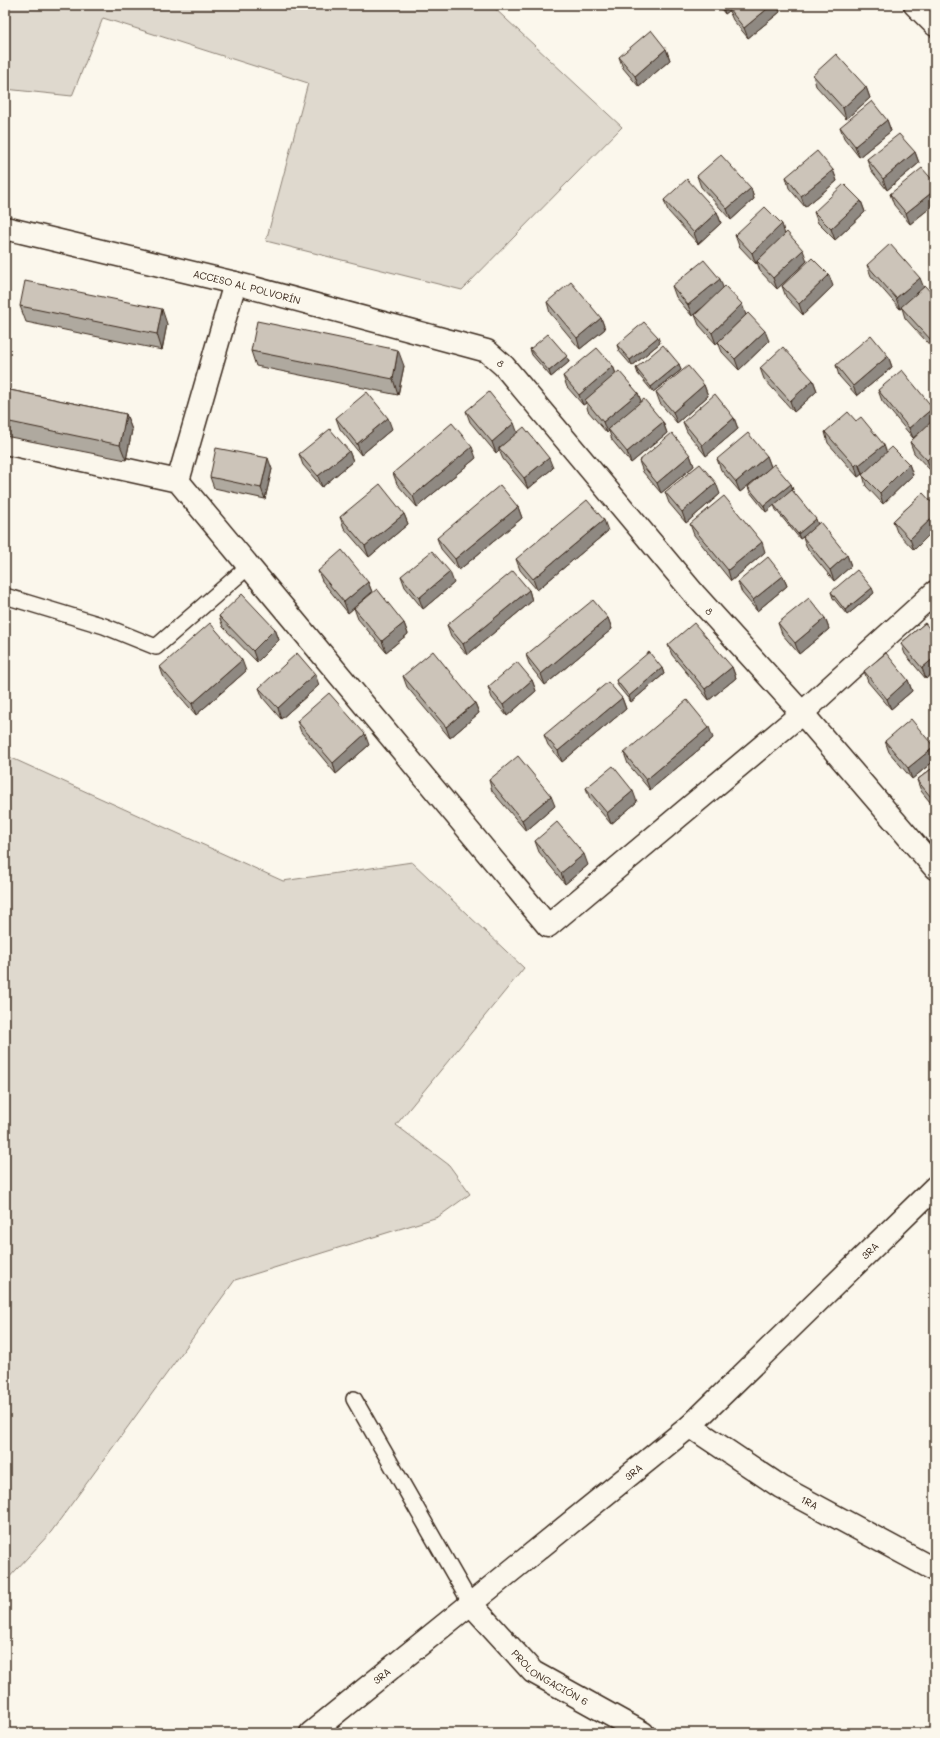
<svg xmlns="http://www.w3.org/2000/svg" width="940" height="1738" font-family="Mali,sans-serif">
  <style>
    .green { fill: #dfd9ce; stroke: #8d8276 }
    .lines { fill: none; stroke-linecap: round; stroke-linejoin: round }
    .lane-casing { stroke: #3b2a1e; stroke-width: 18 }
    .street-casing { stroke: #3b2a1e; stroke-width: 25 }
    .lane { stroke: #fbf7ec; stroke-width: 15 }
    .street { stroke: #fbf7ec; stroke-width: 22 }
    .wall { fill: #afa99f; stroke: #3b2a1e }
    .shaded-wall { fill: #8f8982; stroke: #3b2a1e }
    .building { fill: #ccc4b9; stroke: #3b2a1e }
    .labels { text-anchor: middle; stroke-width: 3.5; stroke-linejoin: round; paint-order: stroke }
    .street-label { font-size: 10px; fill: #3b2a1e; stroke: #fbf7ec }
  </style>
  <rect width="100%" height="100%" fill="#fbf7ec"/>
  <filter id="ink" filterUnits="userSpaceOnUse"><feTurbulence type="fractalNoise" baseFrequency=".025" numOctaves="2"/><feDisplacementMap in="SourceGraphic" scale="8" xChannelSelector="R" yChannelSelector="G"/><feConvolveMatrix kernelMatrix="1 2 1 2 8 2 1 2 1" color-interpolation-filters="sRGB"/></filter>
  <g filter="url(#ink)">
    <path class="green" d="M5,5H491L622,127L462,290L266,241L308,83L103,18L72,96L5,89Z
      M5,755L283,881L412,862L524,968L396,1125L449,1165L470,1194L438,1217L235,1280L51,1532L5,1582Z"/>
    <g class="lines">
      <g class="lane-casing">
        <path id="lane" d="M5,596L104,626L156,647L249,566
          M354,1399L471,1604"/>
      </g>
      <g class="street-casing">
        <g id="street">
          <path d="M915,5L935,25"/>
          <path id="s1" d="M5,228L235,283L487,351L504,366L696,596L802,713L935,868"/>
          <path d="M5,443L178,481L548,926L802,713L935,592"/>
          <path d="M178,481L235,283"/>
          <path id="s2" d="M690,1426L781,1487L935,1570"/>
          <path id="s3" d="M471,1604L533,1672L643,1733"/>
          <path id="s4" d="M311,1733L690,1426L935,1187"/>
        </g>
      </g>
      <use href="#lane" class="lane"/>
      <use href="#street" class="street"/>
    </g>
    <path class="wall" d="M718,5H777L780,12L748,38L733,20L729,11L725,14Z
      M666,49L670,60L639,87L623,68L619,57Z
      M813,75L866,87L870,98L846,119L816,86Z
      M887,120L891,131L859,157L844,138L840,127Z
      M915,152L919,163L887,190L871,170L867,159Z
      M833,170L837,181L805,207L789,188L786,177Z
      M697,176L751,188L754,199L731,220L701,187Z
      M935,183V204L910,224L894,205L890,194Z
      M664,200L717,212L721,223L698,244L668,211Z
      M861,201L865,212L835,240L818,223L814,212Z
      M785,234L807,261L777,289L760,271L757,262L756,264L739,246L735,235Z
      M867,265L923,287L935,297V351L905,318L902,308L900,309L871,276Z
      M672,286L723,288L769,341L739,370L722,352L718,342L716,344L699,325L695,315L708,303L692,316L676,297Z
      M782,286H833L803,315L786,297Z
      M547,302L601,318L605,329L580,349L550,313Z
      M20,306L167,324L162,350L26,322Z
      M660,343L632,366L619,351L617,345Z
      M530,349L567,356L569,362L551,377L532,355Z
      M251,351L404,366L398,395L256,366Z
      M888,356L892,367L857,396L839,376L836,365Z
      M679,364L681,370L653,392L638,374L636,368Z
      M613,366L616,374L638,393L641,402L663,422L667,433L631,463L612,440L609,431L607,433L588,411L586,403L583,405L567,387L563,376Z
      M760,368L813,380L817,391L794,412L764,379Z
      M704,385L708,396L677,423L660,403L656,392Z
      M5,389L126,414L132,430L126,460L5,436Z
      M878,390L935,412V467L931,471L914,453L910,442L920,433L913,438L882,401Z
      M466,411L518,432L553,468L528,489L503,459L499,450L496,453L470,422Z
      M336,418L392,429L361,455L340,429Z
      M734,418L738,429L706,456L687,432L683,422Z
      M856,421L887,452L909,464L913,475L883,504L866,486L863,475L862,474L858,477L828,443L825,432Z
      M349,451L353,461L322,487L303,465L299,454Z
      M690,455L694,466L661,493L643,472L639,461Z
      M767,456L771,467L740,492L721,470L717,459Z
      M476,458L417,507L397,484L393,473Z
      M272,469L265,499L214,488L210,477Z
      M791,484L793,490H792L818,524L847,555L851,566L834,581L807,548L803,537L800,539L776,510L774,505L766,512L750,492L748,487Z
      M665,492L720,494L686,523L669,503Z
      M923,493L914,550L897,532L893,521Z
      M518,507L522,518L459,570L441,549L437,538Z
      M404,514L408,524L369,557L344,528L340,517Z
      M690,524L765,552L731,581L694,535Z
      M608,531L537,590L520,570L516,559Z
      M318,571L368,582L372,592L348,613L322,581Z
      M401,576L454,583L423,609L405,587Z
      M783,576L787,586L757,611L742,593L738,582Z
      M529,590L532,601L467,655L451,636L447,625Z
      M831,592L874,593L847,615L833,598Z
      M354,608L404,623L408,634L386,652L358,619Z
      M219,616L275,629L279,640L257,662L223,627Z
      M608,618L612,629L545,685L530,666L526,655Z
      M825,618L829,629L799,654L782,634L778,623Z
      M925,623L926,679L905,654L901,643Z
      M668,645L732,667L736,678L709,700L672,655Z
      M160,667L246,671L196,715L164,678Z
      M662,668L664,674L631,702L618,686L616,680Z
      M864,671L908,680L912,691L891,709L868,682Z
      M403,676L475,703L479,713L450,738L407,687Z
      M532,680L536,691L507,716L492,698L488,687Z
      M319,685L281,719L263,698L259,688Z
      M622,698L626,709L562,762L548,745L544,735Z
      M297,721L369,745L336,774L301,732Z
      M713,738L650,790L628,764L624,753Z
      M885,741L935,749V760L912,779L889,752Z
      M935,766V808L921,791L917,780Z
      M489,780L555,806L526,831L492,791Z
      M586,788L637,802L611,824L590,799Z
      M535,841L588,865L565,884L539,852Z"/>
    <path class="shaded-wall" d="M722,5H736L729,9V11L725,14Z
      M772,5H777L780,12L748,38L744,28Z
      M666,49L670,60L639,87L635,76Z
      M866,87L870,98L846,119L843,108Z
      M887,120L891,131L859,157L855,146Z
      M915,152L919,163L887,190L883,179Z
      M833,170L837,181L805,207L801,196Z
      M751,188L754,199L731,220L727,209Z
      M935,190V204L910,224L906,213Z
      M861,201L865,212L835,240L831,229Z
      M717,212L721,223L698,244L694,233Z
      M782,224L785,235L757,261V262L756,264L752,253Z
      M803,250L807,261L777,289L773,278Z
      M829,275L833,286L803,315L799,304Z
      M920,278L924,288L900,309L896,298Z
      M720,279L724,290L692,316L688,305Z
      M742,304L746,315L716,344L712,333Z
      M162,309L167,324L162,350L157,334Z
      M601,318L605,329L580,349L577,338Z
      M765,331L769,341L739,370L735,359Z
      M935,336V350L931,340Z
      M658,337L660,343L632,366L630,360Z
      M398,350L404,366L398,395L393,379Z
      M567,356L569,362L551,377L549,371Z
      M888,356L892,367L857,396L853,386Z
      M679,364L681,370L653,392L651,387Z
      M613,366L617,377L585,400L586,403L583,405L579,395Z
      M813,380L817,391L794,412L790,401Z
      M704,385L708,396L677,423L673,412Z
      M638,393L642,404L608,429L609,431L607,433L603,422Z
      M933,408L935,412V420L913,438L909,428Z
      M126,414L132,430L126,460L120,445Z
      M388,418L392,429L361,455L357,444Z
      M734,418L738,429L706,456L702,445Z
      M663,422L667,433L631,463L627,452Z
      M514,423L518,434L499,448V450L496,453L492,442Z
      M884,445L888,456L863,476L859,465Z
      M472,447L476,458L417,507L413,496Z
      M349,451L353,461L322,487L318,476Z
      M935,452V467L931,471L927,460Z
      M690,455L694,466L661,493L657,483Z
      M767,456L771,467L740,492L736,482Z
      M268,458L272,469L265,499L261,488Z
      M549,458L553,468L528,489L524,478Z
      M858,463L862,474L858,477L855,466Z
      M909,464L913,475L883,504L880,493Z
      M716,483L720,494L686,523L682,512Z
      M791,484L793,490L766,512L764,506Z
      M518,507L522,518L459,570L455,559Z
      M404,514L408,524L369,557L365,546Z
      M935,515V529L914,550L910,539Z
      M816,519L818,525L800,539L798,534Z
      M604,520L608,531L537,590L533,579Z
      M762,542L765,552L731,581L728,570Z
      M847,555L851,566L834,581L830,570Z
      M450,572L454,583L423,609L419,598Z
      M783,576L787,586L757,611L753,600Z
      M368,582L372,592L348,613L344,602Z
      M872,588L874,593L847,615L845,610Z
      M529,590L532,601L467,655L463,644Z
      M608,618L612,629L545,685L541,674Z
      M825,618L829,629L799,654L795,643Z
      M404,623L408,634L386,652L382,641Z
      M275,629L279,640L257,662L253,651Z
      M935,657V671L926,679L922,668Z
      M242,660L246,671L196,715L192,704Z
      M732,667L736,678L709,700L705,689Z
      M662,668L664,674L631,702L629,696Z
      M315,674L319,685L281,719L278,708Z
      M532,680L536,691L507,716L503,705Z
      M908,680L912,691L891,709L887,699Z
      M622,698L626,709L562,762L558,751Z
      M475,703L479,713L450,738L446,727Z
      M709,727L713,738L650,790L646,780Z
      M365,734L369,745L336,774L333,763Z
      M934,747L935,749V760L912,779L908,768Z
      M633,791L637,802L611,824L607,813Z
      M551,796L555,806L526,831L522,820Z
      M584,854L588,865L565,884L561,873Z"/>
    <path class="building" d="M733,5H772L744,28L729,9Z
      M651,30L666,49L635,76L619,57Z
      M836,54L866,87L843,108L813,75Z
      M872,101L887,120L855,146L840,127Z
      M899,134L915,152L883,179L867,159Z
      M817,151L833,170L801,196L786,177Z
      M721,155L751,188L727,209L697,176Z
      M922,168L935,183V190L906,213L890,194Z
      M687,179L717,212L694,233L664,200Z
      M844,184L861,201L831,229L814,212Z
      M765,207L782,224L752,253L735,235Z
      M787,232L803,250L773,278L757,261Z
      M890,244L920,278L896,298L867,265Z
      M812,258L829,275L799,304L782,286Z
      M704,260L720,279L688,305L672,286Z
      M25,281L162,309L157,334L20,306Z
      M571,282L601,318L577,338L547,302Z
      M725,286L742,304L712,333L695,315Z
      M925,286L935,297V336L931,340L901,307Z
      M748,313L765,331L735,359L718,342Z
      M257,321L398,350L393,379L251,351Z
      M644,322L658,337L630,360L617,345Z
      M548,334L567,356L549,371L530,349Z
      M871,335L888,356L853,386L836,365Z
      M663,345L679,364L651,387L636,368Z
      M783,347L813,380L790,401L760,368Z
      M597,348L613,366L579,395L563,376Z
      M688,366L704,385L673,412L656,392Z
      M902,370L933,408L909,428L878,390Z
      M619,371L638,393L603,422L585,400Z
      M5,389L126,414L120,445L5,421Z
      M367,392L388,418L357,444L336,418Z
      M489,392L514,423L492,442L466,411Z
      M715,394L734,418L702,445L683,422Z
      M644,399L663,422L627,452L608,429Z
      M848,412L856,421L861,417L884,445L859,465L858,463L855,466L825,432Z
      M935,418V452L927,460L910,442Z
      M452,423L472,447L413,496L393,473Z
      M524,427L549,458L524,478L499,448Z
      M330,429L349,451L318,476L299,454Z
      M672,433L690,455L657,483L639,461Z
      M748,433L767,456L736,482L717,459Z
      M892,447L909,464L880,493L862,475Z
      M216,448L268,458L261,488L210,477Z
      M700,464L716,483L682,512L665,492Z
      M774,464L791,484L764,506L748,487Z
      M380,484L404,514L365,546L340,517Z
      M500,485L518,507L455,559L437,538Z
      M792,490L816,519L798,534L774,505Z
      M923,493L935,506V515L910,539L893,521Z
      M724,496L762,542L728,570L690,524Z
      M587,500L604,520L533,579L516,559Z
      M820,522L847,555L830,570L803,537Z
      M342,550L368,582L344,602L318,571Z
      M432,551L450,572L419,598L401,576Z
      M768,557L783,576L753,600L738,582Z
      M857,570L872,588L845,610L831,592Z
      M513,571L529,590L463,644L447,625Z
      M377,589L404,623L382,641L354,608Z
      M242,594L275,629L253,651L219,616Z
      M809,598L825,618L795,643L778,623Z
      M593,600L608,618L541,674L526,655Z
      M210,623L242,660L192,704L160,667Z
      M694,623L732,667L705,689L668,645Z
      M925,623L935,636V657L922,668L901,643Z
      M433,651L475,703L446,727L403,676Z
      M649,652L662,668L629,696L616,680Z
      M297,653L315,674L278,708L259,688Z
      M886,653L908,680L887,699L864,671Z
      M517,662L532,680L503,705L488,687Z
      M608,682L622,698L558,751L544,735Z
      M329,693L365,734L333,763L297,721Z
      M687,700L709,727L646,780L624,753Z
      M911,719L934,747L908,768L885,741Z
      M518,756L551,796L522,820L489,780Z
      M613,766L633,791L607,813L586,788Z
      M935,766V802L917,780Z
      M557,822L584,854L561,873L535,841Z"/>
  </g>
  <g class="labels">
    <g class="street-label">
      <text dy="4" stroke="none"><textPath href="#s1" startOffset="249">ACCESO AL POLVORÍN</textPath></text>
      <text dy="4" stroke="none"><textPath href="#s1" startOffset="516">8</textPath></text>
      <text dy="4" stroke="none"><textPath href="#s1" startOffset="840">8</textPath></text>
      <text dy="4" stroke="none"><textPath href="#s4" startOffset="739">3RA</textPath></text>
      <text dy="4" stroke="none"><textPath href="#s4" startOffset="415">3RA</textPath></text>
      <text dy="4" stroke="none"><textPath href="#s2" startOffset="142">1RA</textPath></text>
      <text dy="4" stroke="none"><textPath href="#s4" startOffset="91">3RA</textPath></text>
      <text dy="4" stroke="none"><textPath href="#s3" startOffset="109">PROLONGACIÓN 6</textPath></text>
    </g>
  </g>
  <rect width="940" height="1738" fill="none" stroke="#fbf7ec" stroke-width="20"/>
  <rect x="10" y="10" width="920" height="1718" fill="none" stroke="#3b2a1e" stroke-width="1.5" filter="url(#ink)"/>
</svg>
